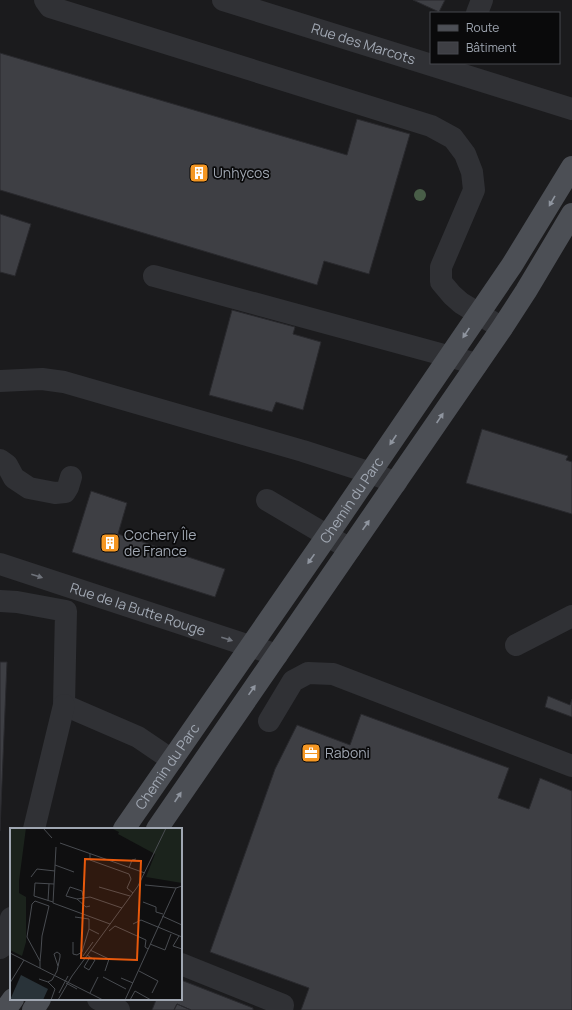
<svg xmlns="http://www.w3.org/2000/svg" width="572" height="1010" font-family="Manrope,sans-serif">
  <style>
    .built { fill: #1b1b1d; fill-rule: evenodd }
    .building { fill: #3e3f44; stroke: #29292d }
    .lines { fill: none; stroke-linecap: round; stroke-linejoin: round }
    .minor { stroke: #303135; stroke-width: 22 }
    .major { stroke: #4c4f55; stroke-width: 22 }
    .tree { fill: #495e48 }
    .oneway { fill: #8f959f }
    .oneway2 { fill: #6e727a }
    .labels { text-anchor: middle; stroke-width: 3.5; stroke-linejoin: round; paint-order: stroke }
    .street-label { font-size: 14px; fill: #a0a7b2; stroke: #0a0a0b }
    .poi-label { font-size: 14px; fill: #a0a7b2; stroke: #0a0a0b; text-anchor: start }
    .inset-road { fill: none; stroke: #494c51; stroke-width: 1 }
    .view { fill: #e8590c; fill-opacity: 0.15; stroke: #e8590c; stroke-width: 2 }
    .inset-edge { fill: none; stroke: #a0a7b2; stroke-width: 2 }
  </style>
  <rect width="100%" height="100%" fill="#0f0f10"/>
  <path class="built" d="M0,0H572V1010H0ZM431,13H559V63H431ZM11,829H181V999H11Z"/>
  <path class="building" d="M413,0H445L439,12Z
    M0,53L347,155L357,119L410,134L369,274L324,261L317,285L0,190Z
    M0,214L31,224L15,276L0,272Z
    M232,310L295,327L293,334L321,342L303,410L276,402L272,412L209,395Z
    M482,429L568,456L566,460L572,462V514L466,483Z
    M91,491L127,503L118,534L225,569L215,597L72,552Z
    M0,662H7L0,831Z
    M548,696L570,705L572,699V717L545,707Z
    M361,714L509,768L498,798L501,799L529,809L540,778L572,791V1010H301L309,988L210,952L275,769L297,725L350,745Z
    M181,980L253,1008V1010H191L177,1004L174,1010H152L156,1000L154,999H181Z
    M177,1004L191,1010H174Z"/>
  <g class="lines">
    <g class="minor">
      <path d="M45,0L50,7L431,126L453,138L465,154L472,172L474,190L441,267V282L452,295L461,303L502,328"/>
      <path id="s1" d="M223,0L572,109"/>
      <path d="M477,13L482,0"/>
      <path d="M154,276L477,364"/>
      <path d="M0,381L42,379L64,382L303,451L371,473L396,483"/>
      <path d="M0,460L7,465L14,478L29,488L55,493L65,492L68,487L71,477"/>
      <path d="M267,500L350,549"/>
      <path id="s2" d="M0,564L277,655"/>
      <path d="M0,601L17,602L66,611L64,705L138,737L172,760"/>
      <path d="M516,645L572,616"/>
      <path d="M269,721L293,681L308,673L333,674L572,766"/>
      <path d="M34,829L64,705"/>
      <path d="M0,948L3,946L11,918"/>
      <path d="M181,964L283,1005L282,1010"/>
      <path d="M98,999L119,1010"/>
    </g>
    <g class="major">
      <path id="s3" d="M124,829L327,536L512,265L572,167"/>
      <path d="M157,829L502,328L526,291L572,214"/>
      <path d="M5,1010L13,999"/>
      <path d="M33,1010L40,999"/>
    </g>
  </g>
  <circle class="tree" cx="420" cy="195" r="6"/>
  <defs><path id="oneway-solid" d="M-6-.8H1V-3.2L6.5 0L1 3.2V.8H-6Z"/></defs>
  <g class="oneway">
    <use href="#oneway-solid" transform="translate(552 201) rotate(120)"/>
    <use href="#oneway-solid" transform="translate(466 333) rotate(124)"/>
    <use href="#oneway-solid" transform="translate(440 418) rotate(-56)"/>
    <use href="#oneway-solid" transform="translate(393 440) rotate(124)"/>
    <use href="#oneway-solid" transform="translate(366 525) rotate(-55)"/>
    <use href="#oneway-solid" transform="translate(311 559) rotate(125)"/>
    <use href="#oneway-solid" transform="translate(252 690) rotate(-55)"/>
    <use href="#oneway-solid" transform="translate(178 797) rotate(-56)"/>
  </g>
  <g class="oneway2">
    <use href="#oneway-solid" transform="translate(37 576) rotate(18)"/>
    <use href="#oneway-solid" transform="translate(227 639) rotate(18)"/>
  </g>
  <defs>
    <g id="building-square" transform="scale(1)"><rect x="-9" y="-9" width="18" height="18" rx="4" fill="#f59723" stroke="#0a0a0b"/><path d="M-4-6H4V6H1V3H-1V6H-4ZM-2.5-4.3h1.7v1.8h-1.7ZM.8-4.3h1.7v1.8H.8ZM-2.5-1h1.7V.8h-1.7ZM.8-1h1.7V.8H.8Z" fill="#fff"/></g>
    <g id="office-square" transform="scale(1)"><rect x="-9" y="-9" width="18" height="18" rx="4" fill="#f59723" stroke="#0a0a0b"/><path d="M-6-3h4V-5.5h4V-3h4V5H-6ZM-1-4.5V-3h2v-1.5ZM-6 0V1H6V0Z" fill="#fff"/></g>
  </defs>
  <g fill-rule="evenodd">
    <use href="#building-square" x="199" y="173"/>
    <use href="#building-square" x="110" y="543"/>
    <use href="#office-square" x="311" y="753"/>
  </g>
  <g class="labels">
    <g class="street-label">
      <text dy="5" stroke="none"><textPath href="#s1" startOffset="147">Rue des Marcots</textPath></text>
      <text dy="5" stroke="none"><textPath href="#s3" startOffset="400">Chemin du Parc</textPath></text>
      <text dy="5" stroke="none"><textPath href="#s2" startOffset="145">Rue de la Butte Rouge</textPath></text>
      <text dy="5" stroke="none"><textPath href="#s3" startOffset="76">Chemin du Parc</textPath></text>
    </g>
    <g class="poi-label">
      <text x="213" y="178">Unhycos</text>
      <text x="124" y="540">Cochery Île<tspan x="124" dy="16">de France</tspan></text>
      <text x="325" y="758">Raboni</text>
    </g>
  </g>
  <g transform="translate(10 828)">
    <rect width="172" height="172" fill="#0f0f10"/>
    <path d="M0,0H16L9,53V65L16,69V114L12,128L0,122ZM101,0H172V55L136,49L145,26L108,6L109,4Z" fill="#1b231c"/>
    <path d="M11,147L38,161L33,172H0Z" fill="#293339"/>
    <path class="inset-road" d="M33,0L42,10M50,15L135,45M46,19L43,75L100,96M80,26V32L119,46L121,51L117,60L123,65M45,37L64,44M119,40L122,32L126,31M21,49L27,41L45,43M135,57L166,60L172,58M89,59L120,68M73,68L72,63L60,59L56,68L67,71L80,69L112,80M67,71L76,79L80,78M38,73L39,56M43,74L24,68L25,55L44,56M133,74L146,79V84L153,86M152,88L172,97M65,89L79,91V101L89,106M123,96L131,92L172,109M99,103L105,98L136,112L135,119L138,121M169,108L163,118L172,121M63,114V126L67,127L72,124L79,101M140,116L155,122L161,106M80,122L99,131L95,143M0,125L93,172M77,127L80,129L74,139L79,142L85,132L80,129M73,128L83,114M30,140V133L31,123L32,108L39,78L25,73L22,76L17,109L30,133M129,143L148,153L142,165M93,149L116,161M111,150L123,155M29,151L38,154L42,152L47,143L50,129V126L47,124L44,126L48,138M38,154L45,161L41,172M0,155L14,132M56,155L67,161M49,165L58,148M80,165L88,149M48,172L62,148L128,58L156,0M115,172L166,60M120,172L125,163L141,172"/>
    <path class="view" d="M75,31L131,33L127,132L71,130Z"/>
    <rect width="172" height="172" class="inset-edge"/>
  </g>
  <rect x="430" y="12" width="130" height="52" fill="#0a0a0b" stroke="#46494e"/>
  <rect x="438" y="25" width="20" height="6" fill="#4c4f55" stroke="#46494e"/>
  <text x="466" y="32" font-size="12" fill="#a0a7b2">Route</text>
  <rect x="438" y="42" width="20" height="12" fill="#3e3f44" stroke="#46494e"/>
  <text x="466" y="52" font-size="12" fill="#a0a7b2">Bâtiment</text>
</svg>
